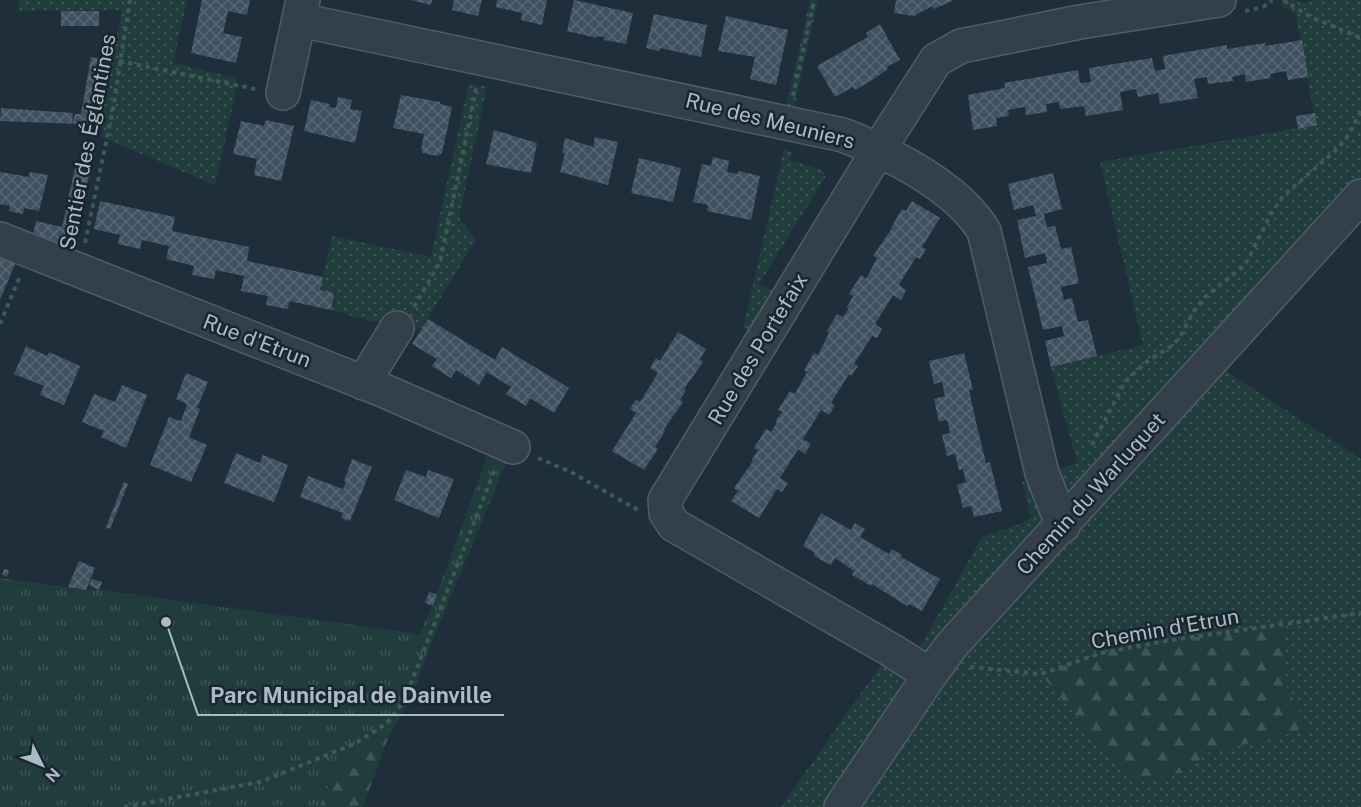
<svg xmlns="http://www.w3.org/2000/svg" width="1361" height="807" font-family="'Public Sans',sans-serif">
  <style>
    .grass { fill: url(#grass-dots); fill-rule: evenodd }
    .forest { fill: url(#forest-firs) }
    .park { fill: url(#park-tufts) }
    .building { fill: url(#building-cross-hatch) }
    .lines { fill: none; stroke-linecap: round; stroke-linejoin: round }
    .minor-casing { stroke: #505d68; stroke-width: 36 }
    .path { stroke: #3f5858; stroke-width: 4; stroke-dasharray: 4.5 4.5; stroke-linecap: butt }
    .minor { stroke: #33404b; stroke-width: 33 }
    .labels { text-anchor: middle; stroke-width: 5; stroke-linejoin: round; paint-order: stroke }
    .street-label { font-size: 21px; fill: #adbac7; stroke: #19252f }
    .leader { fill: none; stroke: #adbac7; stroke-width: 2 }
    .callout-dot { fill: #adbac7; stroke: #19252f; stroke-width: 2 }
    .callout-label { font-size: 22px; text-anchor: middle; font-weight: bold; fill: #adbac7; stroke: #19252f; stroke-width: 5; stroke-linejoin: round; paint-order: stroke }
  </style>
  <defs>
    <pattern id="grass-dots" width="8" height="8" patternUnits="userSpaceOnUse" patternTransform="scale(1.5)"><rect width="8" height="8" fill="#213c3c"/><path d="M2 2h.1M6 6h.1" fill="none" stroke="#3f5657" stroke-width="1.8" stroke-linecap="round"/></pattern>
    <pattern id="forest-firs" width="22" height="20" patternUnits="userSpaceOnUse" patternTransform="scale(1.5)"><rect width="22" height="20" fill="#213c3c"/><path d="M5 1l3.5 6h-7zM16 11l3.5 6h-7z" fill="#3f5657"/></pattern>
    <pattern id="park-tufts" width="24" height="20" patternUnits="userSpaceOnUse" patternTransform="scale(1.5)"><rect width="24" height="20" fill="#213c3c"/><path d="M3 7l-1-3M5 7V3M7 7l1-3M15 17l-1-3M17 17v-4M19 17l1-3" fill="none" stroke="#3f5657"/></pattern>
    <pattern id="building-cross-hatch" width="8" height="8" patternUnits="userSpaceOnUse" patternTransform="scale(1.5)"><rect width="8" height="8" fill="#405160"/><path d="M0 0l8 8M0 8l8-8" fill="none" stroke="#596875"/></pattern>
  </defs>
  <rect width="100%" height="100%" fill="#1f2e3b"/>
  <path class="grass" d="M19,0H187L173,63L236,78L235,95L215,185L101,137L103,128L99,127L122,10L17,11Z
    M810,0H818L794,108L786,107Z
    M1285,0H1295L1301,3L1316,0H1361V196L1211,361L1361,459V807H781L891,650L912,662L982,537L1023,523L1031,518L1022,482L1077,463L1051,367L1143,345L1100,162L1316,125L1296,15L1281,6ZM1283,625L1287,687L1308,730L1210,752L1041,674L1101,653L1172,640Z
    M469,82L478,86H487L459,218L476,240L422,328L418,327L411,337L397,328L331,310L334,293L320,290L332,236L431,257Z
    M784,149L792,152L790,160L822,170L826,176L759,284L781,295L757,333L743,328Z"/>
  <path class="forest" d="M1283,625L1287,687L1308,730L1210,752L1184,772L1133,784L1041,674L1101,653L1172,640Z
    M388,738L363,807H320L323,795L347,759Z"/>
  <path class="park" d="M494,438L513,447L431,644L412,696L388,738L347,759L323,795L320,807H0V578L86,590H99L420,634L437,594Z"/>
  <path class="building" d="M202,0H250L247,15L228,11L223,33L242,37L236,63L191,53Z
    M411,0H432L431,5Z
    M454,0H482L478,16L452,10Z
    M497,0H547L542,25L521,20L522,13L496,7Z
    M574,0L633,13L626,44L604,40V37L597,36V38L567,31Z
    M896,0H954L934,9L932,6L914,16L894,13Z
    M61,11H99V26H61Z
    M654,14L707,25L701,57L660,48L659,51L646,48Z
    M726,16L788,30L776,85L750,79L755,57L718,51Z
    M880,24L900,60L887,67L888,69L869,82L855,90L853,87L835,97L817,66L868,37L866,33Z
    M1302,40L1308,77L1288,80L1286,71L1270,74L1271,78L1246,82L1245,74L1232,77L1233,81L1208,84L1207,77L1194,79L1198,98L1160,104L1158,93L1138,97L1136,89L1120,92L1123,110L1086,116L1084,106L1060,109L1059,102L1046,104L1047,112L1026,115L1025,107L1008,110L1009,116L996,118L997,126L973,130L968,95L1005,88L1004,83L1078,70L1080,83L1091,82L1089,68L1152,58L1155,71L1165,69L1163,56L1227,45V49L1265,43V46Z
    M91,57L112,61L99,127L79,124L0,121L1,108L73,113L72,124L75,114H81Z
    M401,95L440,102V104L452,107L442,153L437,156L423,153L421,149L424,134L393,128Z
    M338,97L352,100L350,109L362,111L355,143L304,131L311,100L330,104L329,107L336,108Z
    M1315,113L1317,125L1298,129L1296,116Z
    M266,120L294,126L281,181L254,175L257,159L233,154L241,121L264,126Z
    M494,130L537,143L531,173L486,164Z
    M595,137L618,142L608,185L560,172L565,153H562L565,138L593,147Z
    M713,157L729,161L727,172L738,174L739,171L760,176L751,220L707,211L708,205L693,202L702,164L711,166Z
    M639,158L681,168L673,202L631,193Z
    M75,168L90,171L72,256L32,240L36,221L62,227Z
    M0,172L29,177L30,172L48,175L39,211L24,208L23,214L9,211L10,206L0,204Z
    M1053,173L1062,209L1044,214L1047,227L1055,226L1061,249L1071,247L1079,283L1061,287L1064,300L1072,298L1078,322L1088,320L1097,356L1051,367L1045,341L1064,336L1062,326L1043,330L1028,267L1047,263L1045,253L1025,258L1017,220L1036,216L1033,205L1014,210L1008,184Z
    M100,201L175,217L172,231L249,247L247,261L323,277L320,290L334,293L331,310L289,301L288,309L266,305L268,296L241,291L244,276L216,270L214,279L192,275L194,266L166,259L169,246L142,240L140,249L118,244L120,235L94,229Z
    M912,201L940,218L922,247L926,249L920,259L916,257L899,285L906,290L901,300L893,295L875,324L882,329L877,338L872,336L854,364L858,366L851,376L849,374L831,403L835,405L829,415L821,410L803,439L811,444L805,454L798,449L780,478L788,483L782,492L777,489L759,518L731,501L738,491L734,488L753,461L752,460L758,450L754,448L766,429L771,432L777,423L775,422L782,412L778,410L790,391L795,394L807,372L804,370L814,353L818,355L829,333L827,331L837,314L843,317L849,308L847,307L853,296L849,294L861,275L866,279L877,258L873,256L892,228H891L899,214L902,209L906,211Z
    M0,249L18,257L0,300Z
    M428,319L495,360L502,347L569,388L554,413L530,398L526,406L506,394L511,387L487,372L479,385L456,370L451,378L432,366L437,359L412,344Z
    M678,332L706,349L700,359L703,362L684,389L686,390L680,400L683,402L664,429L665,431L655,447L658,449L644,470L612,451L636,413L630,409L636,399L640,402L658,373L650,368L656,358L660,361Z
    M26,346L47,356L49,352L80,366L64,405L40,395L44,386L14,374Z
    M964,353L973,390H969L977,426L986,463L990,462L1002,511L974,517L971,506L963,508L957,485L966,482L963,469L959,470L955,454L947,456L942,435L950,433L947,420L939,422L934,399L945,396L942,382L934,384L929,361Z
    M186,373L208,382L197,408L200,409L189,437L207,445L191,482L150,465L169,417L181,421L187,404L176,399Z
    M122,385L147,395L126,448L101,437L104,431L82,422L94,394L115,402Z
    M236,453L260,463L263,455L288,465L274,502L224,483Z
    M352,459L372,467L350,521L341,518L343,513L300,497L308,476L343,489L346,482L344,481Z
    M406,470L426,477L428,470L454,479L439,518L394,500Z
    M124,482L128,484L110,529L106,527Z
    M821,513L851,530L855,523L865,529L860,537L889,554L892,549L902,555L901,557L940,579L922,611L909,604L907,606L872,584L871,586L852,575L854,571L835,558L831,565L814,556L815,553L803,546Z
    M79,561L95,568L86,590L68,587Z
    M4,569L9,570L7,577L2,575Z
    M92,579L102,582L99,590L89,585Z
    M429,592L437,594L433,606L425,603Z"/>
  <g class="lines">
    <g class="minor-casing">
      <path id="minor" d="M300,20L843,135C891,154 956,186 984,231L1042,473L1063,526
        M283,93L303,0
        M0,239L380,389L513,447
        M363,383L397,328
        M930,675L891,650L674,525L666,513L665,500L879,149L936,60L961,46L1080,22L1219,0
        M841,807L930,675L952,645L1361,196"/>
    </g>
    <path class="path" d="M1283,0L1311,17L1361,38
      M1245,11C1254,9 1266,8 1272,0
      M119,61L255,89
      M793,96L814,0
      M85,243L113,109L130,0
      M414,307L440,262L477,85
      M0,324L20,276
      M1092,445L1125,382L1145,363L1173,345L1181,335L1194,311L1205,297L1245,265L1272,212L1284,195L1333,153L1346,139L1361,111
      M538,458L571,472L638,510
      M970,667L1041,674L1101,653L1172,640L1361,613
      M124,807L260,782L354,744L386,724L404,701L495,469"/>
    <use href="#minor" class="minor"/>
  </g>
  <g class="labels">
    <g class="street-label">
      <text transform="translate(770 121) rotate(14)" y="7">Rue des Meuniers</text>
      <text transform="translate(88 142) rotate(-79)" y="7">Sentier des Églantines</text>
      <text transform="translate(257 341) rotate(21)" y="7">Rue d'Etrun</text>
      <text transform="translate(758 349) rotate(-59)" y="7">Rue des Portefaix</text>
      <text transform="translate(1091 494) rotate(-48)" y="7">Chemin du Warluquet</text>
      <text transform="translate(1165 629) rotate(-10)" y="7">Chemin d'Etrun</text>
    </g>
  </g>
  <path class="leader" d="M166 622L198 715H504"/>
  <circle class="callout-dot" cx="166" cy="622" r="6"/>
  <g class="callout-label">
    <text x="351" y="703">Parc Municipal de Dainville</text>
  </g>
  <g transform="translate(42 765) rotate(133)" stroke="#19252f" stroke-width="4.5" paint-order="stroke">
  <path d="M0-4.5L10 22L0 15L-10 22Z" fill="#adbac7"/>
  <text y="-9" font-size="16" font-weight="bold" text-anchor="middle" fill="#adbac7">N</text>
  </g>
</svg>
